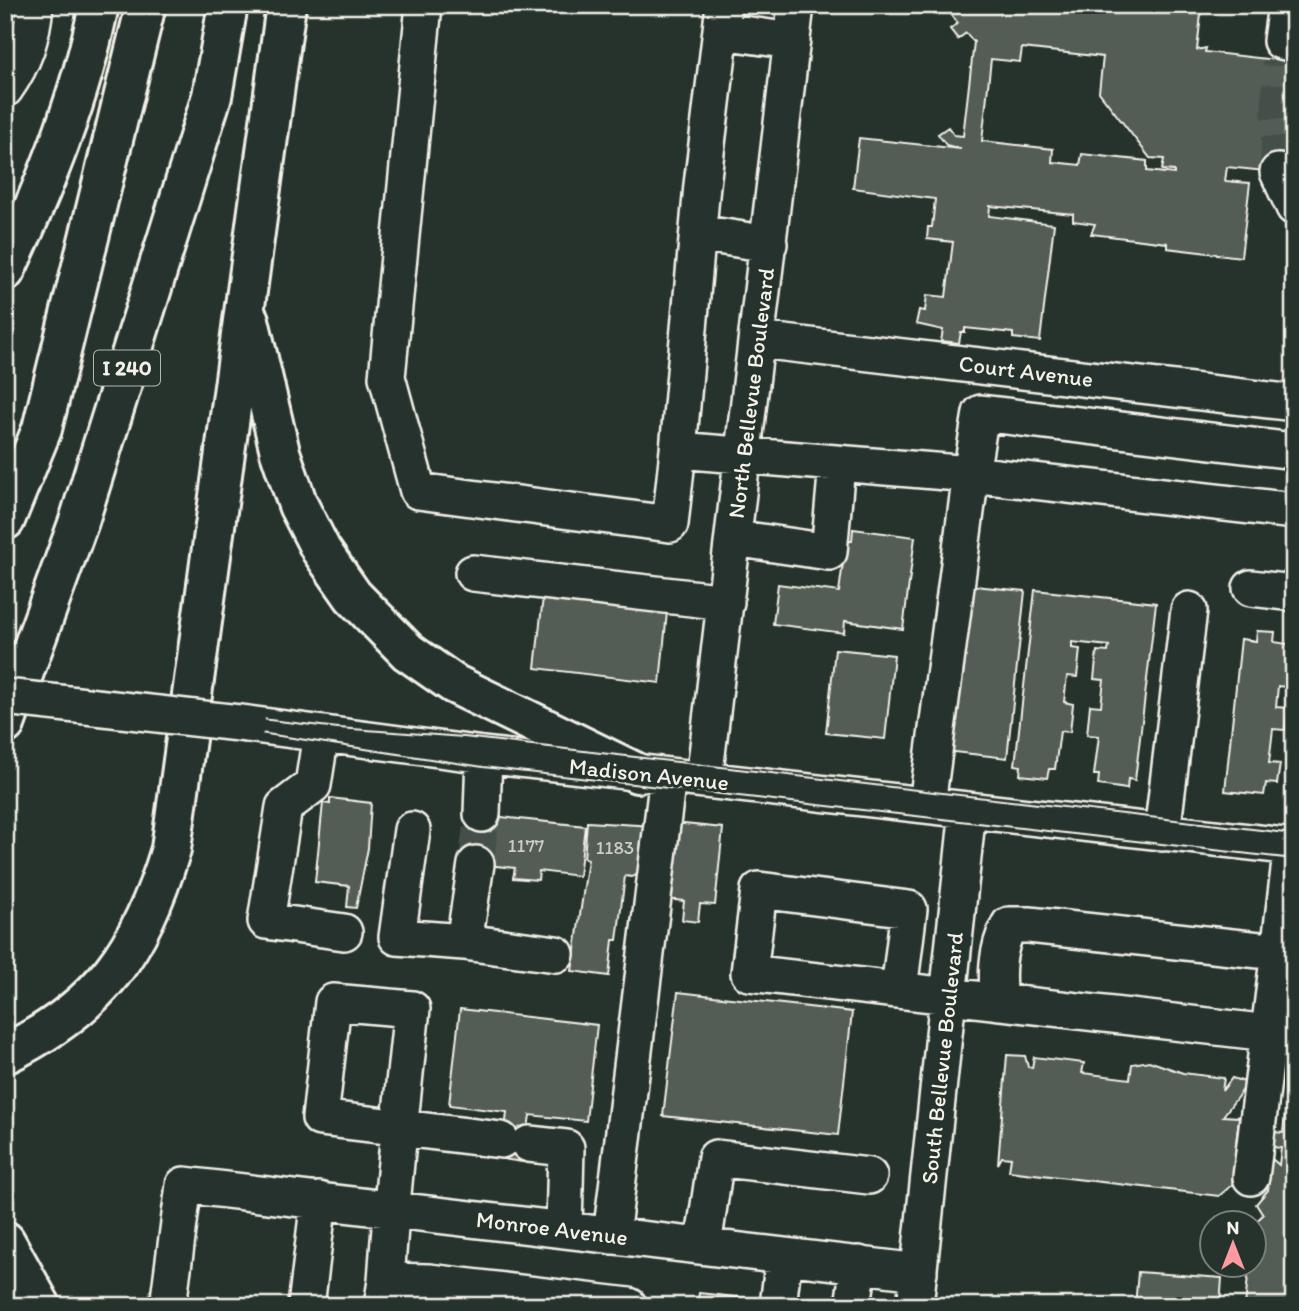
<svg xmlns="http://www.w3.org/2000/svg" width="1299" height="1311" font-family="Itim,sans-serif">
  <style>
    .building { fill: #525c55; stroke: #f4f1e8; stroke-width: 2; fill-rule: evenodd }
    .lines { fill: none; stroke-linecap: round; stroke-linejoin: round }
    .minor-tunnel { stroke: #455049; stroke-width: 35; stroke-dasharray: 35 18; stroke-linecap: butt }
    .minor-casing { stroke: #f4f1e8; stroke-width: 40 }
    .highway-casing { stroke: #f4f1e8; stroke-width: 44 }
    .minor { stroke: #26332d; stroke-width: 35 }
    .highway { stroke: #26332d; stroke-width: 38 }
    .tram { stroke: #f4f1e8; stroke-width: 2 }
    .minor-bridge-casing { stroke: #f4f1e8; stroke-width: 40; stroke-linecap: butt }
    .minor-bridge { stroke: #26332d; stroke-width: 35 }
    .labels { text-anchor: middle; stroke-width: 6; stroke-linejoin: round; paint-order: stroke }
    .number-label { font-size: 19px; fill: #ccccc3 }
    .shield { fill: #26332d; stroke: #b6b8b0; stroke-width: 2 }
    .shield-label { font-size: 21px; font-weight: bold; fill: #f4f1e8 }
    .street-label { font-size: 23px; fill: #f4f1e8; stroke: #26332d }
  </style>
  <rect width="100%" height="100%" fill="#26332d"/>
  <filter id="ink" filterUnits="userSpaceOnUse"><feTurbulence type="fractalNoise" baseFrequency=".0143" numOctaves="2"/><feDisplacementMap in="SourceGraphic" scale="14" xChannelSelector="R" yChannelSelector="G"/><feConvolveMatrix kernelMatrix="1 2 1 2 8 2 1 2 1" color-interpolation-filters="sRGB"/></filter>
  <g filter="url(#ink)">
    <path class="building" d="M951,5H1202L1197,50L1206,48L1205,52L1294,62V174L1227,167L1225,181L1250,183L1241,257L1167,248V243L1091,234L1095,224L1073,221V214L990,206L989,216L1054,224L1040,341L1013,338V333L965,328V332H961L959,343L941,341L943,330L916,324L919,310L925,311L927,295L946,297L953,242L927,239L928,227H932L935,199L853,188L859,138L961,149L946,145L938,134L948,127L954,135L963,136L974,42L966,33L958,39L950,29L958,23L950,13ZM1022,48L1103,57L1099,92L1150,158L1164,159L1162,170L1174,171V174L1147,171V161L1082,154L1080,165L1052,162L1053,149L982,141L991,59L1020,62Z
      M853,529L915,537L903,629L845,621L844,633L773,624L778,584L839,592L846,541H852Z
      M964,585L1025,591L1007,758L946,751Z
      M1035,590L1156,603L1135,780L1128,779L1127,789L1098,785L1099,775H1094L1099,736L1087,735L1090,705L1101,706L1104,680L1094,679L1097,651L1108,652L1109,646L1072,642V648L1080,649L1077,677L1067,676L1064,702L1073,704L1070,732L1060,731L1055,769H1049L1047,778L1020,775L1021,766L1015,765Z
      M543,597L667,612L660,683L535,668Z
      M1257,631L1275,632L1274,642L1294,645V700V688L1278,686L1276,707L1288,708L1285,730L1273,729L1269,763L1280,764L1277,784L1266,783L1264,795L1225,791L1241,639L1256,641Z
      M835,649L894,655L885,739L826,733Z
      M330,798L371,803L368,848L356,908L347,907L349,886L315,882L323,803L330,804Z
      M473,814L585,826L579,876L539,871L538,880L513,878L515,868L467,863Z
      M587,822L654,826L648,870L632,877L625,876L617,940H613L609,976L572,971L588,859L584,858Z
      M674,823L723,828L715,905L700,904L698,922L682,920L684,901L666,899Z
      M678,992L852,1012L838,1135L663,1116Z
      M460,1009L597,1025L586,1121L530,1115L523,1162L502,1159L507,1112L449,1105Z
      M1007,1055L1025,1056L1028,1067L1032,1068L1034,1057L1084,1063L1082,1073L1130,1079L1132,1064L1149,1061L1183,1073L1224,1078L1222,1091L1232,1078L1248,1083L1223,1116L1239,1117L1232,1185L1219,1196L1009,1171L1011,1158L1002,1157L998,1164Z
      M1282,1083L1294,1084V1306H1245L1249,1266H1254V1241L1261,1234L1254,1223L1263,1215L1256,1204L1268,1190L1271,1158L1279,1165L1281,1148L1236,1143L1238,1128L1283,1133L1287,1094Z
      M1138,1272L1222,1278L1220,1306H1135Z
      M699,1293L753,1299L752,1306H697Z"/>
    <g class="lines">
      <path class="minor-tunnel" d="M1278,172L1280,60
        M476,864L482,814"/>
      <g class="minor-casing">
        <path id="minor" d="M424,5L387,377L418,491L670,524L678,450L971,474L927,804
          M1286,5L1281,41L1294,44
          M721,31L792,41
          M5,89C24,62 32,38 35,5
          M1278,172L1294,207
          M698,233L769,244
          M759,340L1294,403
          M678,450L702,185L724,5
          M1294,451L981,413L971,474L1294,511
          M734,538L829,552L837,465
          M473,573L726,602
          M1251,588L1294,593
          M248,724L484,755L1294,847
          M321,734L313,785L284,807L266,921L344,932
          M704,780L796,5
          M482,814L484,755
          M412,830L397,937L464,942L476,864
          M1162,833L1189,610
          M464,942L556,954
          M899,990L909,909L759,890L749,973L1269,1033
          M999,1002C996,974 996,951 1009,925H1029L1278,952
          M529,1144L566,1148L564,1229
          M1251,1177L1292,846
          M611,1236L668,776
          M703,1246L716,1158L869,1176
          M386,1281C392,1190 402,1100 412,1009L333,1002L320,1118L501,1140
          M168,1306L184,1185L919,1272
          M306,1306L319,1200
          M382,1306L386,1281L429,1282L629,1306
          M778,1306L784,1256
          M853,1306L859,1264
          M915,1306L968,810"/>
      </g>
      <g class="highway-casing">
        <path id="highway" d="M5,271C45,186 81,98 99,5
          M249,320L280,452L298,505L321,550L353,596L408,652L454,684L637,773
          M5,520L42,429L146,5
          M5,724L79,521L212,96L228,5
          M5,1054C101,1007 141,949 171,849L286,5
          M5,1241L41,1306"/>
      </g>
      <use href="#minor" class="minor"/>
      <use href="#highway" class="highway"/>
      <path class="tram" d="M5,689L338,728L464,737L1294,834
        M5,704L247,731L483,767L1294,859"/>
      <g class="minor-bridge-casing">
        <path id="minor-bridge" d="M5,697L248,724"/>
      </g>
      <use href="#minor-bridge" class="minor-bridge"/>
    </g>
  </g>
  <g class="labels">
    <g class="number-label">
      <text x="526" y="852">1177</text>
      <text x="615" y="854">1183</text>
    </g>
    <rect class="shield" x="94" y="350.5" width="66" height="35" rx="5"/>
    <g class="shield-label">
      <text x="127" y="375">I 240</text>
    </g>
    <g class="street-label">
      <text transform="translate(1026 371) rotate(7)" y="8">Court Avenue</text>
      <text transform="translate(751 393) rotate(-83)" y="8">North Bellevue Boulevard</text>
      <text transform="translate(649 774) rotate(6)" y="8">Madison Avenue</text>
      <text transform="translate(942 1058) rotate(-84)" y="8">South Bellevue Boulevard</text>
      <text transform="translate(552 1228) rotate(7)" y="8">Monroe Avenue</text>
    </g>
  </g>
  <rect width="1299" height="1311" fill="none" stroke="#26332d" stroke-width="28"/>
  <rect x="14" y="14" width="1271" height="1283" fill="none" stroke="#f4f1e8" stroke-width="2.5" filter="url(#ink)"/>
  <g transform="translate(1233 1244)"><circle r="33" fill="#26332d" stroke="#787f78" stroke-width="2"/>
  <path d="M0-5L12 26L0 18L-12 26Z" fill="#ff9aa2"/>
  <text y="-10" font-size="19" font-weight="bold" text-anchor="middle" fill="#f4f1e8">N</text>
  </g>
</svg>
